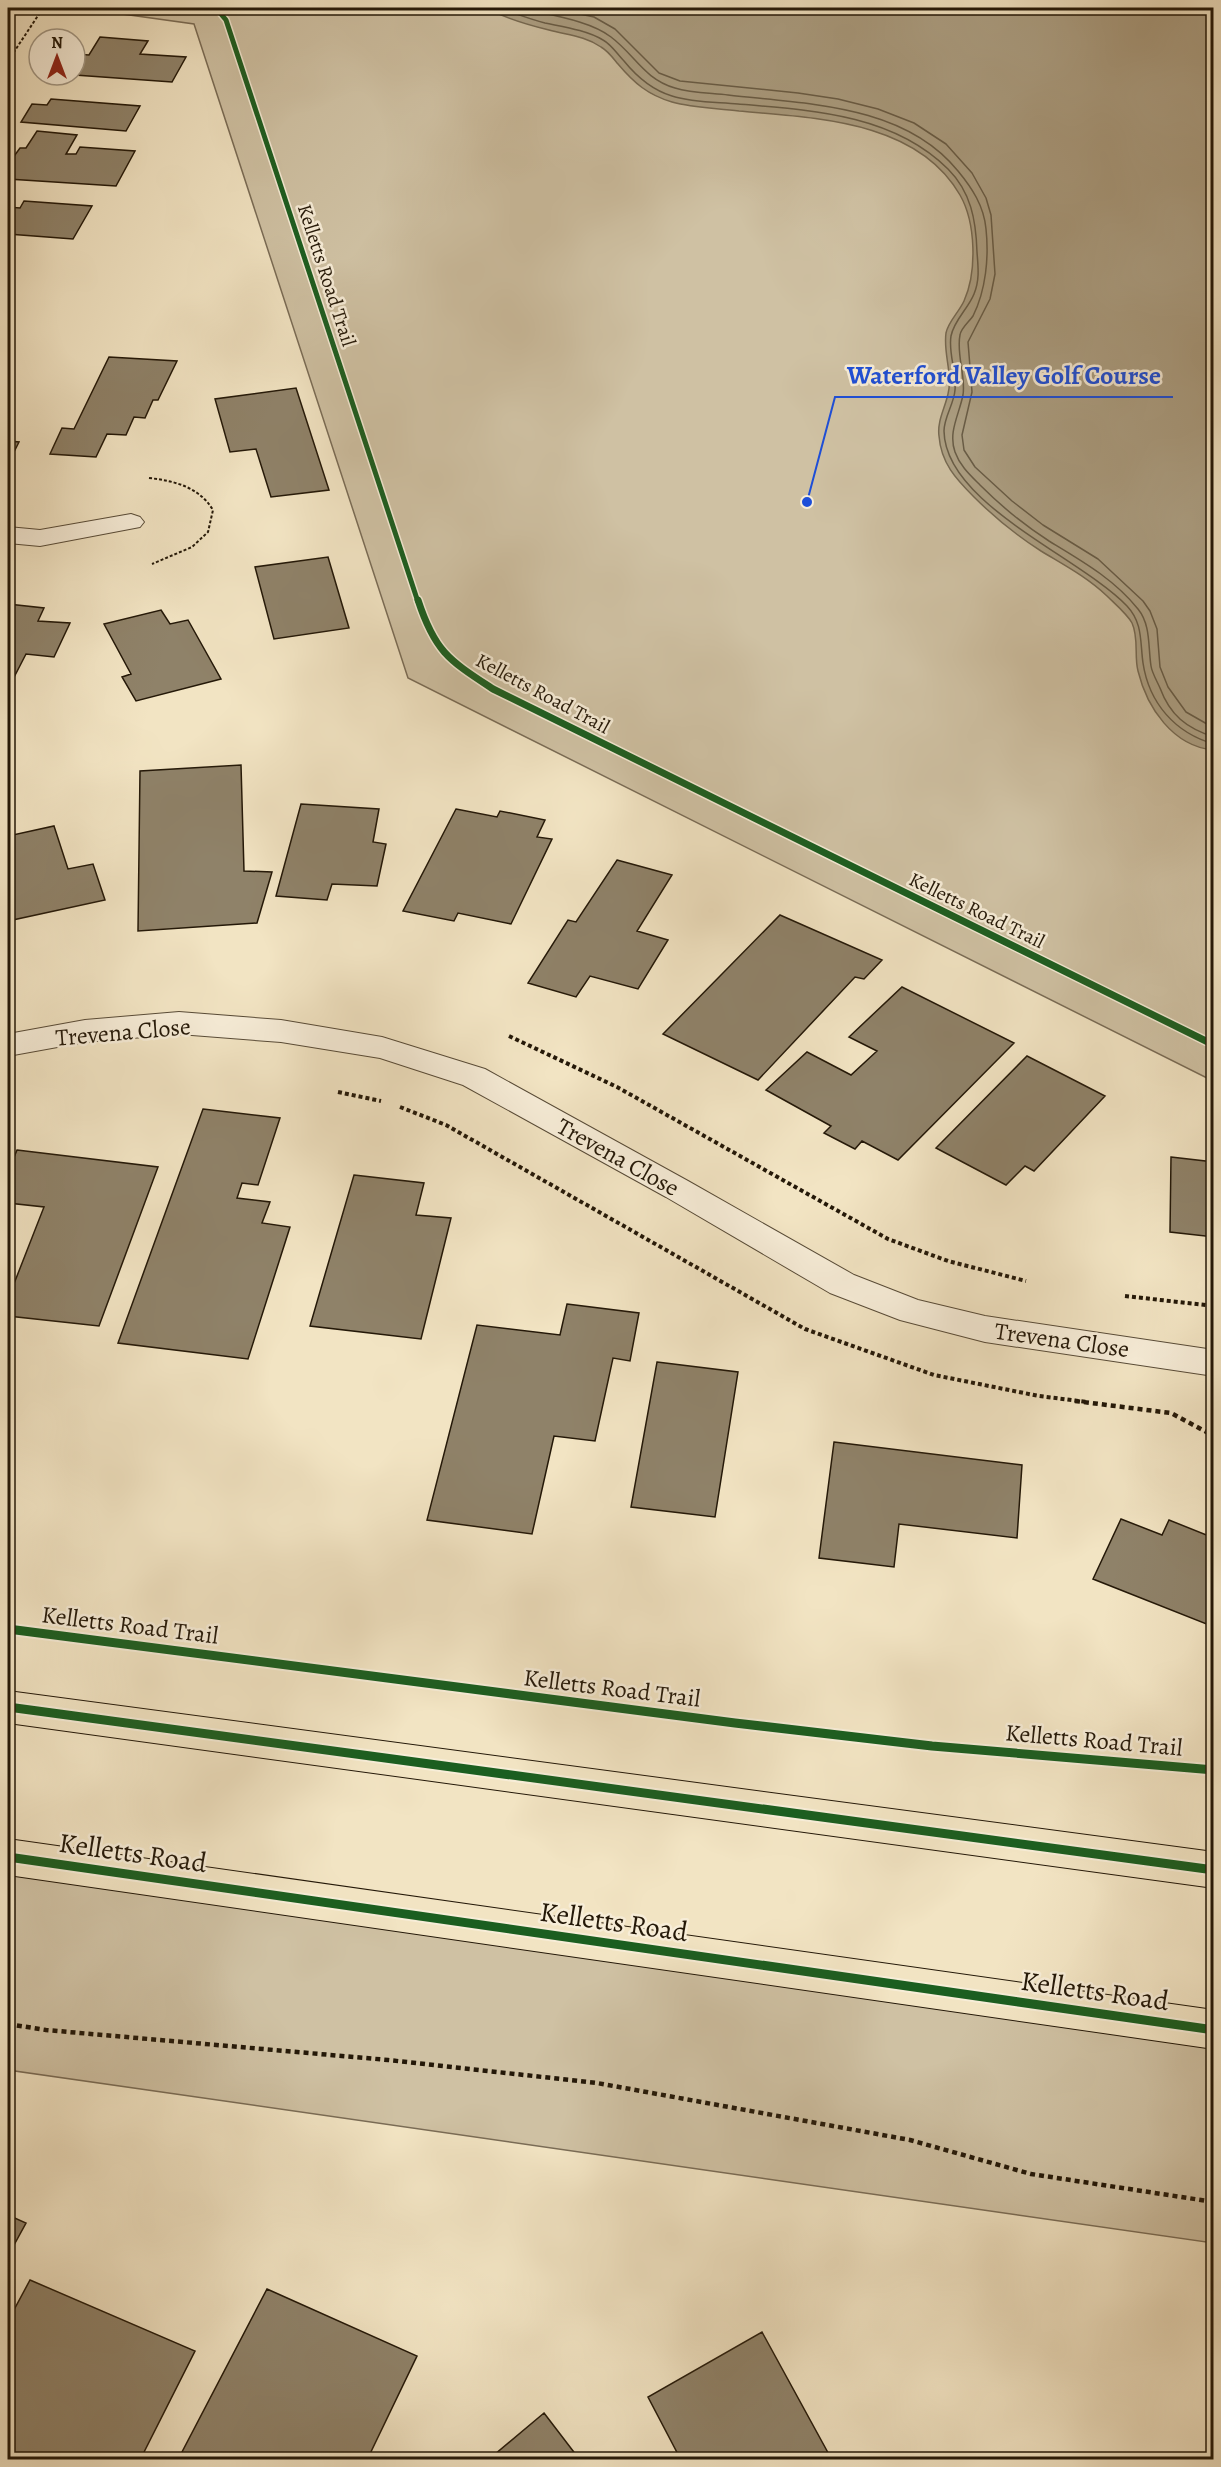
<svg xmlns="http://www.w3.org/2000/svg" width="1221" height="2467" font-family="Alegreya,serif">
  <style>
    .green { fill: #cfc1a3; stroke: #7a6c56; stroke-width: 1.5 }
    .water { fill: #ac9f83; stroke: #766952; stroke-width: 1.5 }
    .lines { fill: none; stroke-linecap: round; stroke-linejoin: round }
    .shore { stroke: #685c46; stroke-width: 1.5 }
    .building { fill: #8f8269; stroke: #241808; stroke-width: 1.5 }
    .minor-casing { stroke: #584b37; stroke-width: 2 }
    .major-casing { stroke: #241808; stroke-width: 2 }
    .path-far2 { stroke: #241808; stroke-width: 2; stroke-dasharray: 3 2; stroke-linecap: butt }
    .path-far1 { stroke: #241808; stroke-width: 4; stroke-dasharray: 4 3; stroke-linecap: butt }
    .path { stroke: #241808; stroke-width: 4.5; stroke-dasharray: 5 4; stroke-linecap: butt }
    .minor { fill: #f7edd8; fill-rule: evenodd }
    .major { fill: #f2e4c3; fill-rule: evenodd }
    .cycleway-far2-casing { stroke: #f7edd8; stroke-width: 8 }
    .cycleway-far1-casing { stroke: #f7edd8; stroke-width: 10 }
    .cycleway-casing { stroke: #f7edd8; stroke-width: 13 }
    .cycleway-far2 { stroke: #1b5e20; stroke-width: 5 }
    .cycleway-far1 { stroke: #1b5e20; stroke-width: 7 }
    .cycleway { stroke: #1b5e20; stroke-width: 9 }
    .labels { text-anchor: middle; stroke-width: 5; stroke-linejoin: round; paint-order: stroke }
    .far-street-label { font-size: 20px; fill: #241808; stroke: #f7edd8 }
    .street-label { font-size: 24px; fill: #241808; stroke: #f7edd8 }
    .near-street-label { font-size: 28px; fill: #241808; stroke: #f7edd8 }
    .leader { fill: none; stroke: #1d4ed8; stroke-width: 2 }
    .callout-dot { fill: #1d4ed8; stroke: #f7edd8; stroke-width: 2 }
    .callout-label { font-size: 26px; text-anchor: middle; font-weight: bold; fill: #1d4ed8; stroke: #f7edd8; stroke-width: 5; stroke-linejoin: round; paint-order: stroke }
  </style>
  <rect width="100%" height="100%" fill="#f2e4c3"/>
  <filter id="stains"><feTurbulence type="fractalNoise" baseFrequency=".00333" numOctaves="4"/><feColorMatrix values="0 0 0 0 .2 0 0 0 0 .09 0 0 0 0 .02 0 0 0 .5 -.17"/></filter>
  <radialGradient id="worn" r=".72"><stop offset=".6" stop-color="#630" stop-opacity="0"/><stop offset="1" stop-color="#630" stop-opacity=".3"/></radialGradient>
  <path class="green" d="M79,8H1213V1081L408,678L194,24Z
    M8,1857L1213,2030V2243L8,2070Z"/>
  <path class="water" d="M486,8H1198L1213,10V750C1173,746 1147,708 1138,671C1134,656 1139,638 1132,623C1127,614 1114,603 1107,596C1087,577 1064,565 1041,551C1016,535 995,518 974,497C956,479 941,463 939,436C937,421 945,408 948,394C953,374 943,353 946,333C948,322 959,312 964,301C977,272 976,223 960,195C917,120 815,118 739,111C717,108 694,108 672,102C648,95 634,83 618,64C613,58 608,51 601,47C585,36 567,35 549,30C528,25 505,18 486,8Z"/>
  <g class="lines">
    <path class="shore" d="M499,8C514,13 529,19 545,23C564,27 586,30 603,40C612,45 617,54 624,61C637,77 652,90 672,96C694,103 717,102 738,104C811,110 893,114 948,169C971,192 976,220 977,252C978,266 980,280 974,294C968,309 954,320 951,336C948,354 957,372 955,390C954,404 944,417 944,431C945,504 1080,557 1127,606C1143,623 1140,642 1143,663C1149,703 1175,733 1214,744
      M521,8C548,15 589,20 611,37C635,55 644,79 675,88C691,93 711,93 728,95C806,104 904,104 958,171C972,188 984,206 986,229C989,257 986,290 973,316C969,322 961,328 960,335C956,354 966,376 963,395C959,415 948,432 955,452C960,466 970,475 980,485C1001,506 1024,525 1049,541C1082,561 1114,579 1138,609C1151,625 1148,647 1151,666C1152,673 1157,681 1160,688C1170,715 1186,728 1214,737
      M552,8L594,17L615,29L659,73L680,81L798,93L838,99L878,109L914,123L946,144L972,173L986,198L991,215L995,274L990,299L968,342L972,392L962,435L964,450L975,467L1012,501L1043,525L1098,559L1143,601L1150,611L1157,629L1160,667L1168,687L1186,712L1214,728"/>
  </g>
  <path class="building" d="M100,37L148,41L140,54L186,57L172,82L75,75V54L89,55Z
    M51,99L140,106L126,131L21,122L32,104L47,105Z
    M37,131L77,135L66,154H76L80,147L135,151L116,186L8,179V159H12L20,148H26Z
    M24,201L92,206L73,239L8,234V207L20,208Z
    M109,357L177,361L158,400H153L145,418L134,417L126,435L107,434L96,457L50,454L62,428L74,429Z
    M296,388L329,490L271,497L256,449L230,452L215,399Z
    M8,441L19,442L8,464Z
    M328,557L349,628L274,639L255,567Z
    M8,604L44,608L38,621L70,623L54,657L26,654L8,689Z
    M161,610L170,624L188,620L221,679L136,701L122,677L131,674L104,624Z
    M241,765L244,871L272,872L257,923L138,931L140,771Z
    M301,804L379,809L373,842L386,844L377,886L332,884L327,900L276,896Z
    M456,809L497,817L500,811L545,820L537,837L552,839L511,924L458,913L454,921L403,911Z
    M54,826L68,869L93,864L105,900L8,921V836Z
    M617,860L672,875L637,931L668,940L638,989L590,976L576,997L528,983L568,920L576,922Z
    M780,915L882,960L864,979L855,977L758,1080L663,1034Z
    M902,987L1014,1043L898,1160L862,1141L855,1149L824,1133L831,1126L766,1090L807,1052L851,1075L877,1051L849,1037Z
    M1027,1056L1105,1096L1034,1171L1025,1166L1006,1185L936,1148Z
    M203,1109L280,1118L258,1185L242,1183L237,1198L270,1202L262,1223L290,1227L248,1359L118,1343Z
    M17,1150L158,1167L99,1326L8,1316V1299L44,1207L8,1203V1172Z
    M1171,1157L1214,1162V1237L1170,1232Z
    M354,1175L424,1183L416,1215L451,1218L421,1339L310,1326Z
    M567,1304L639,1313L630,1361L613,1358L595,1441L554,1436L532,1534L427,1520L477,1325L560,1335Z
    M657,1362L738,1372L715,1517L631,1507Z
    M834,1442L1022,1465L1017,1538L899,1524L894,1567L819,1558Z
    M1121,1519L1162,1535L1169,1520L1214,1538V1627L1093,1579Z
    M8,2215L26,2223L8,2256Z
    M30,2280L195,2351L140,2460H8V2321Z
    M267,2289L417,2356L367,2460H197L182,2452Z
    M762,2332L832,2460H681L648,2397Z
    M544,2413L580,2460H488Z"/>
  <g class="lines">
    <g class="minor-casing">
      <path id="minor" d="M131,514L140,517L144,522L140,527L40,546L8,543V527L40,530Z
        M179,1012L281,1020L382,1037L485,1069L688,1181L854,1275L918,1300L985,1316L1214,1350V1376L985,1342L900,1320L830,1293L666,1197L463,1085L380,1058L281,1042L179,1034L85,1042L8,1056V1034L85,1020Z"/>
    </g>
    <g class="major-casing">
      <path id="major" d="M8,1691L1214,1852V1888L8,1723Z
        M8,1839L1214,2010V2049L8,1875Z"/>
    </g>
    <path class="path-far2" d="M8,61L43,8
      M149,478C175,481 199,487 213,510L208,532L192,547L152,564"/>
    <path class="path-far1" d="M509,1036L617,1087L888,1239L948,1261L1026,1281
      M338,1092L381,1101
      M400,1107L446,1125L805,1329L934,1375L1039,1396L1087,1402
      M1125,1296L1214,1306"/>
    <path class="path" d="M1075,1401L1171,1413L1214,1436
      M8,2024L46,2030L388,2060L597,2083L910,2140L1031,2174L1214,2202"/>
    <use href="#minor" class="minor"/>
    <use href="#major" class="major"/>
    <g class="cycleway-far2-casing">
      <path id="cycleway-far2" d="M216,8L226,20L418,602"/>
    </g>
    <g class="cycleway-far1-casing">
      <path id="cycleway-far1" d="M418,600C435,652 449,660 493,689L1214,1045"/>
    </g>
    <g class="cycleway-casing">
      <path id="cycleway" d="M8,1629L735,1723L932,1746L1214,1770
        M8,1707L1214,1870
        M8,1857L1214,2030"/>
    </g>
    <use href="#cycleway-far2" class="cycleway-far2"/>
    <use href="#cycleway-far1" class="cycleway-far1"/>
    <use href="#cycleway" class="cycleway"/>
  </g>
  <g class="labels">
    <g class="far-street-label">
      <text transform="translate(327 275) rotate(72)" y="7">Kelletts Road Trail</text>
      <text transform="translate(543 693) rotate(28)" y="7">Kelletts Road Trail</text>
      <text transform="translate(977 910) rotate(26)" y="7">Kelletts Road Trail</text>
    </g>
    <g class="street-label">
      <text transform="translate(123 1032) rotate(-5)" y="8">Trevena Close</text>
      <text transform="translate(618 1157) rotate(29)" y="8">Trevena Close</text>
      <text transform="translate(1062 1340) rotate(8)" y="8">Trevena Close</text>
      <text transform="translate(130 1625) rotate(7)" y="8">Kelletts Road Trail</text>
      <text transform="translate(612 1688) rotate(7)" y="8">Kelletts Road Trail</text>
      <text transform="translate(1094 1740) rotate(5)" y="8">Kelletts Road Trail</text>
    </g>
    <g class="near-street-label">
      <text transform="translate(133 1852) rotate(8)" y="10">Kelletts Road</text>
      <text transform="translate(614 1921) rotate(8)" y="10">Kelletts Road</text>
      <text transform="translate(1095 1990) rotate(8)" y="10">Kelletts Road</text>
    </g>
  </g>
  <path class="leader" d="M807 502L835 397H1173"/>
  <circle class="callout-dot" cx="807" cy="502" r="6"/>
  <g class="callout-label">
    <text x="1004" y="384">Waterford Valley Golf Course</text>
  </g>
  <rect width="1221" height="2467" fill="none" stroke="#f2e4c3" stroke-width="30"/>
  <rect x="9" y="9" width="1203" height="2449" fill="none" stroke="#241808" stroke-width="3"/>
  <rect x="15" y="15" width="1191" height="2437" fill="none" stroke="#241808" stroke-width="1.5"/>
  <g transform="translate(57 57)"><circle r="28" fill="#f7edd8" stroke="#a39885" stroke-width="1.5"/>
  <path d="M0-4.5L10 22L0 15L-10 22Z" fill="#8f2418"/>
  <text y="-9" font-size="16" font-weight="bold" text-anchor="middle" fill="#241808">N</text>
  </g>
  <rect width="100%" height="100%" filter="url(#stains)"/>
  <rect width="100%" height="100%" fill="url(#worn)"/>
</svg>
